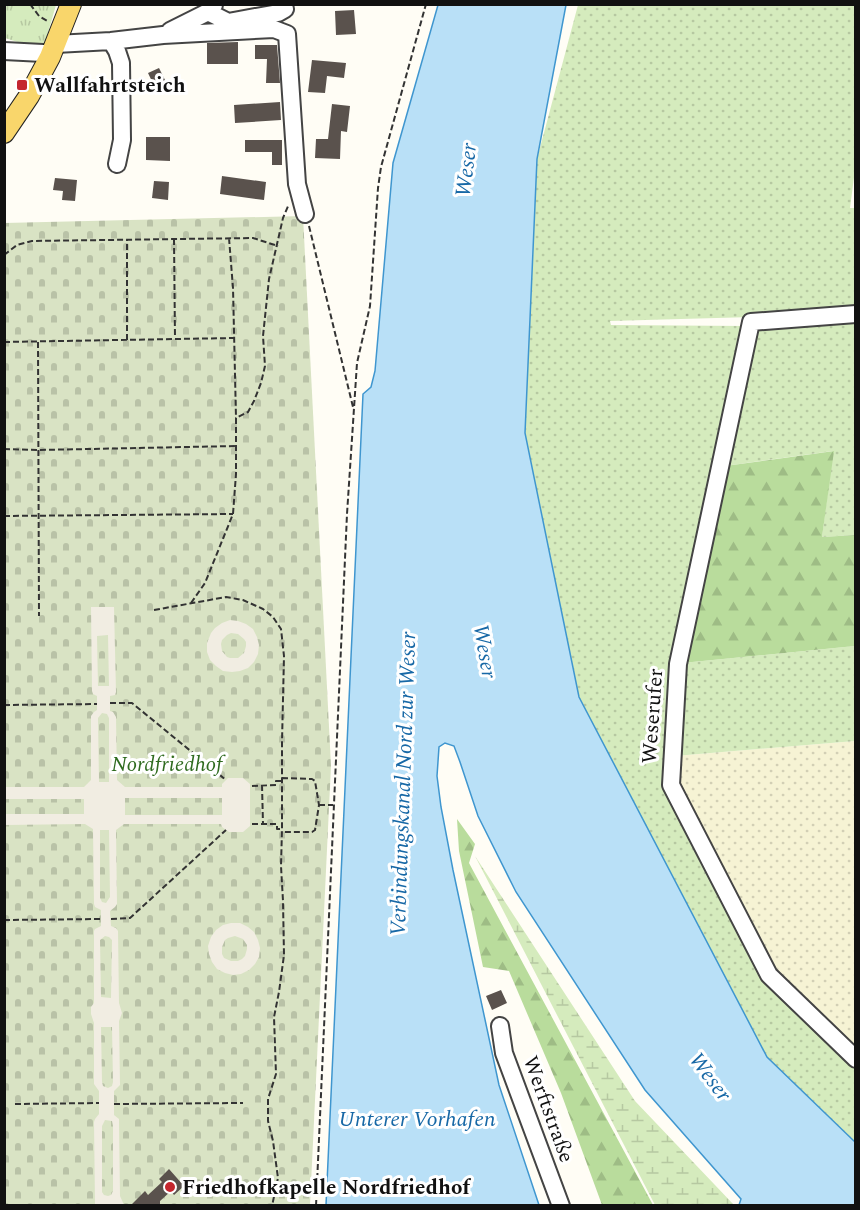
<svg xmlns="http://www.w3.org/2000/svg" width="860" height="1210" font-family="Spectral,serif">
  <style>
    .farmland { fill: url(#farmland-dots) }
    .grass { fill: url(#grass-dots) }
    .forest { fill: url(#forest-firs) }
    .wetland { fill: url(#wetland-marsh) }
    .cemetery { fill: url(#cemetery-stones) }
    .park { fill: url(#park-tufts) }
    .plaza { fill: #f1ede2; fill-rule: evenodd }
    .water { fill: #b9e0f7; stroke: #3f96cf; stroke-width: 1.5 }
    .building { fill: #5a524d }
    .lines { fill: none; stroke-linecap: round; stroke-linejoin: round }
    .minor-casing { stroke: #444; stroke-width: 20 }
    .major-casing { stroke: #222; stroke-width: 22 }
    .path { stroke: #333; stroke-width: 2; stroke-dasharray: 6 3; stroke-linecap: butt }
    .minor { stroke: #fff; stroke-width: 16 }
    .major { stroke: #f9d66b; stroke-width: 20 }
    .poi-dot { fill: #c4262e; stroke: #fff; stroke-width: 2 }
    .labels { text-anchor: middle; stroke-width: 6; stroke-linejoin: round; paint-order: stroke }
    .poi-label { font-size: 21px; font-weight: bold; fill: #111; stroke: #fff; text-anchor: start }
    .street-label { font-size: 21px; fill: #111; stroke: #fff }
    .park-label { font-size: 21px; font-style: italic; fill: #2f6b1f; stroke: #fff }
    .water-label { font-size: 22px; font-style: italic; fill: #1768a6; stroke: #fff }
  </style>
  <defs>
    <pattern id="farmland-dots" width="8" height="8" patternUnits="userSpaceOnUse" patternTransform="scale(1.5)"><rect width="8" height="8" fill="#f6f3d4"/><path d="M2 2h.1M6 6h.1" fill="none" stroke="#d2cfb5" stroke-width="1.8" stroke-linecap="round"/></pattern>
    <pattern id="grass-dots" width="8" height="8" patternUnits="userSpaceOnUse" patternTransform="scale(1.5)"><rect width="8" height="8" fill="#d5ebbd"/><path d="M2 2h.1M6 6h.1" fill="none" stroke="#b6c8a1" stroke-width="1.8" stroke-linecap="round"/></pattern>
    <pattern id="forest-firs" width="22" height="20" patternUnits="userSpaceOnUse" patternTransform="scale(1.5)"><rect width="22" height="20" fill="#b9dc9c"/><path d="M5 1l3.5 6h-7zM16 11l3.5 6h-7z" fill="#9ebc85"/></pattern>
    <pattern id="wetland-marsh" width="20" height="14" patternUnits="userSpaceOnUse" patternTransform="scale(1.5)"><rect width="20" height="14" fill="#d5ebbd"/><path d="M1 5h8M5 5V1M11 12h8M15 12V8" fill="none" stroke="#b6c8a1"/></pattern>
    <pattern id="cemetery-stones" width="16" height="16" patternUnits="userSpaceOnUse" patternTransform="scale(1.5)"><rect width="16" height="16" fill="#d9e3c4"/><path d="M2 7V4a2 2 0 0 1 4 0v3zM10 15v-3a2 2 0 0 1 4 0v3z" fill="#b9c2a7"/></pattern>
    <pattern id="park-tufts" width="24" height="20" patternUnits="userSpaceOnUse" patternTransform="scale(1.5)"><rect width="24" height="20" fill="#d5ebbd"/><path d="M3 7l-1-3M5 7V3M7 7l1-3M15 17l-1-3M17 17v-4M19 17l1-3" fill="none" stroke="#b6c8a1"/></pattern>
  </defs>
  <rect width="100%" height="100%" fill="#fffdf5"/>
  <path class="farmland" d="M855,741V1054L771,973L674,784L675,756Z"/>
  <path class="grass" d="M578,5H855L856,162L850,208H856L855,535L822,537L833,451L725,466L752,317L610,321L611,325L747,326L717,464L667,785L767,978L855,1064V1142L767,1057L579,697L525,433L537,159Z
    M855,646V741L675,756L682,663Z"/>
  <path class="forest" d="M834,451L822,537L855,535V646L682,663L725,466Z
    M457,819L475,844L469,863L653,1205H602L561,1093L509,971L483,967L459,851Z"/>
  <path class="wetland" d="M475,856L635,1101L734,1205H655Z"/>
  <path class="cemetery" d="M303,216L331,766L310,1205H5L4,223Z"/>
  <path class="park" d="M4,5H56L43,50L5,38Z"/>
  <path class="plaza" d="M91,607H114L116,692L115,695L110,696V711L113,712L116,717L117,780L125,787H222V784L228,778H243L250,784V826L243,832H229L222,827L221,824H124L116,830L117,904L115,907L110,911L111,926L116,928L118,931L119,1003L122,1013L119,1021L120,1085L114,1091V1115L119,1119V1122L120,1196L124,1205H95L94,1122L95,1119L99,1114V1091L94,1084V1023L91,1014V1007L94,1003V931L95,929L101,926V910L95,907L94,904L93,829L85,824L5,825V814H84V799H5L4,787H84L91,780V716L94,712L97,710V696L93,694L92,691ZM108,635L109,686H98L97,636ZM102,713L107,714L109,718V782H99L98,718ZM125,798H222V815H125ZM100,830H109L110,897L106,903L102,902L100,898ZM105,936L109,937L112,940L111,998L101,997L100,940ZM101,1027H112L113,1082L112,1086L108,1088L103,1086L102,1082ZM105,1120L112,1121L113,1126V1191L111,1195L108,1196L104,1195L102,1192V1126Z
    M230,620L238,621L246,624L253,629L257,637L259,645L258,654L254,662L248,668L240,671L232,672L223,671L216,666L210,660L207,652V643L211,633L215,628L222,623ZM231,633L238,634L244,639L246,642V646L244,653L238,658H230L227,657L222,651L221,644L222,640L227,635Z
    M231,923H240L248,927L254,932L258,940L260,948L259,957L255,964L249,970L241,974L233,975L225,973L217,969L212,962L209,954L208,946L211,937L216,930L223,925ZM235,936L243,939L247,945V949L245,956L242,959L238,961H231L224,958L222,954V947L225,940L228,938Z"/>
  <path class="water" d="M438,5H566L537,159L525,433L579,697L767,1057L855,1142V1205H739L741,1199L645,1090L516,892L478,816L460,762L454,746L445,743L439,747L437,776L441,807L453,870L499,1085L539,1205H326L363,394L371,387L375,371L393,163Z"/>
  <path class="building" d="M354,10L356,34L336,35L335,11Z
    M238,42V64H207V43Z
    M255,45H277L280,83H266L267,59H255Z
    M312,60L346,63L344,78L327,76L325,93L308,92Z
    M159,68L169,88L158,94L148,73Z
    M280,102L281,120L235,123L234,105Z
    M332,104L350,106L347,132L341,131L340,159L315,158L316,139H328Z
    M146,137H170V161L146,160Z
    M245,140H282V165H272V152H245Z
    M222,176L266,182L264,200L220,194Z
    M55,178L77,180L75,201L62,200L63,191L53,190Z
    M154,181L169,182L168,200L152,198Z
    M501,990L507,1003L492,1010L486,996Z
    M169,1169L184,1186L174,1195L171,1191L160,1201V1206H130L145,1191L148,1195L162,1182L159,1179Z"/>
  <g class="lines">
    <g class="minor-casing">
      <path id="minor" d="M208,12L228,22L278,13L285,9
        M170,31L208,12L214,5
        M111,41L117,51L121,63L122,140L117,164
        M56,44L111,41L163,35L274,29L287,34L297,184L305,214
        M4,51L43,53L50,57
        M856,314L751,322L678,664L671,785L769,975L856,1059
        M500,1026L504,1053L561,1206"/>
    </g>
    <g class="major-casing">
      <path id="major" d="M4,133L29,96L50,57L71,4"/>
    </g>
    <path class="path" d="M30,4L39,16L49,22
      M309,226L353,407
      M229,238L233,288L236,418
      M174,239L175,338
      M4,255L17,245L32,241L253,238L278,246
      M127,340V240
      M4,342L234,338
      M38,342L39,616
      M4,449L39,450L236,446
      M4,516L233,514
      M191,603L205,583L233,514L236,474V418L248,412L254,401L261,383L265,366L263,336L269,279L283,218L289,204
      M154,610L226,597L243,600L263,609L273,617L281,629L284,656L282,742V829L281,866L283,901L284,955L279,992L274,1017L276,1074L268,1099V1121L273,1141L278,1178L272,1206
      M110,703H132L226,780
      M4,705L97,704
      M282,778L312,779L315,781L319,805L315,830L312,832H282
      M262,785L263,824
      M252,786L276,785V781H282
      M319,805H333
      M252,824H277V829H282
      M111,919L130,918L226,830
      M4,920L101,919
      M15,1104L99,1103
      M114,1104L243,1103
      M316,1206L347,514L357,363L370,306L378,188L381,167L426,4"/>
    <use href="#minor" class="minor"/>
    <use href="#major" class="major"/>
  </g>
  <g class="poi-dot">
    <rect x="16" y="79" width="12" height="12" rx="3"/>
    <circle cx="170" cy="1187" r="6"/>
  </g>
  <g class="labels">
    <g class="poi-label">
      <text x="34" y="92">Wallfahrtsteich</text>
      <text x="182" y="1194">Friedhofkapelle Nordfriedhof</text>
    </g>
    <g class="street-label">
      <text transform="translate(652 716) rotate(-86)" y="7">Weserufer</text>
      <text transform="translate(549 1109) rotate(70)" y="7">Werftstraße</text>
    </g>
    <g class="park-label">
      <text x="167" y="771">Nordfriedhof</text>
    </g>
    <g class="water-label">
      <text transform="translate(465 170) rotate(-83)" y="8">Weser</text>
      <text transform="translate(486 651) rotate(80)" y="8">Weser</text>
      <text transform="translate(402 784) rotate(-88)" y="8">Verbindungskanal Nord zur Weser</text>
      <text transform="translate(711 1076) rotate(53)" y="8">Weser</text>
      <text x="417" y="1126">Unterer Vorhafen</text>
    </g>
  </g>
  <rect width="860" height="1210" fill="none" stroke="#111111" stroke-width="12"/>
</svg>
